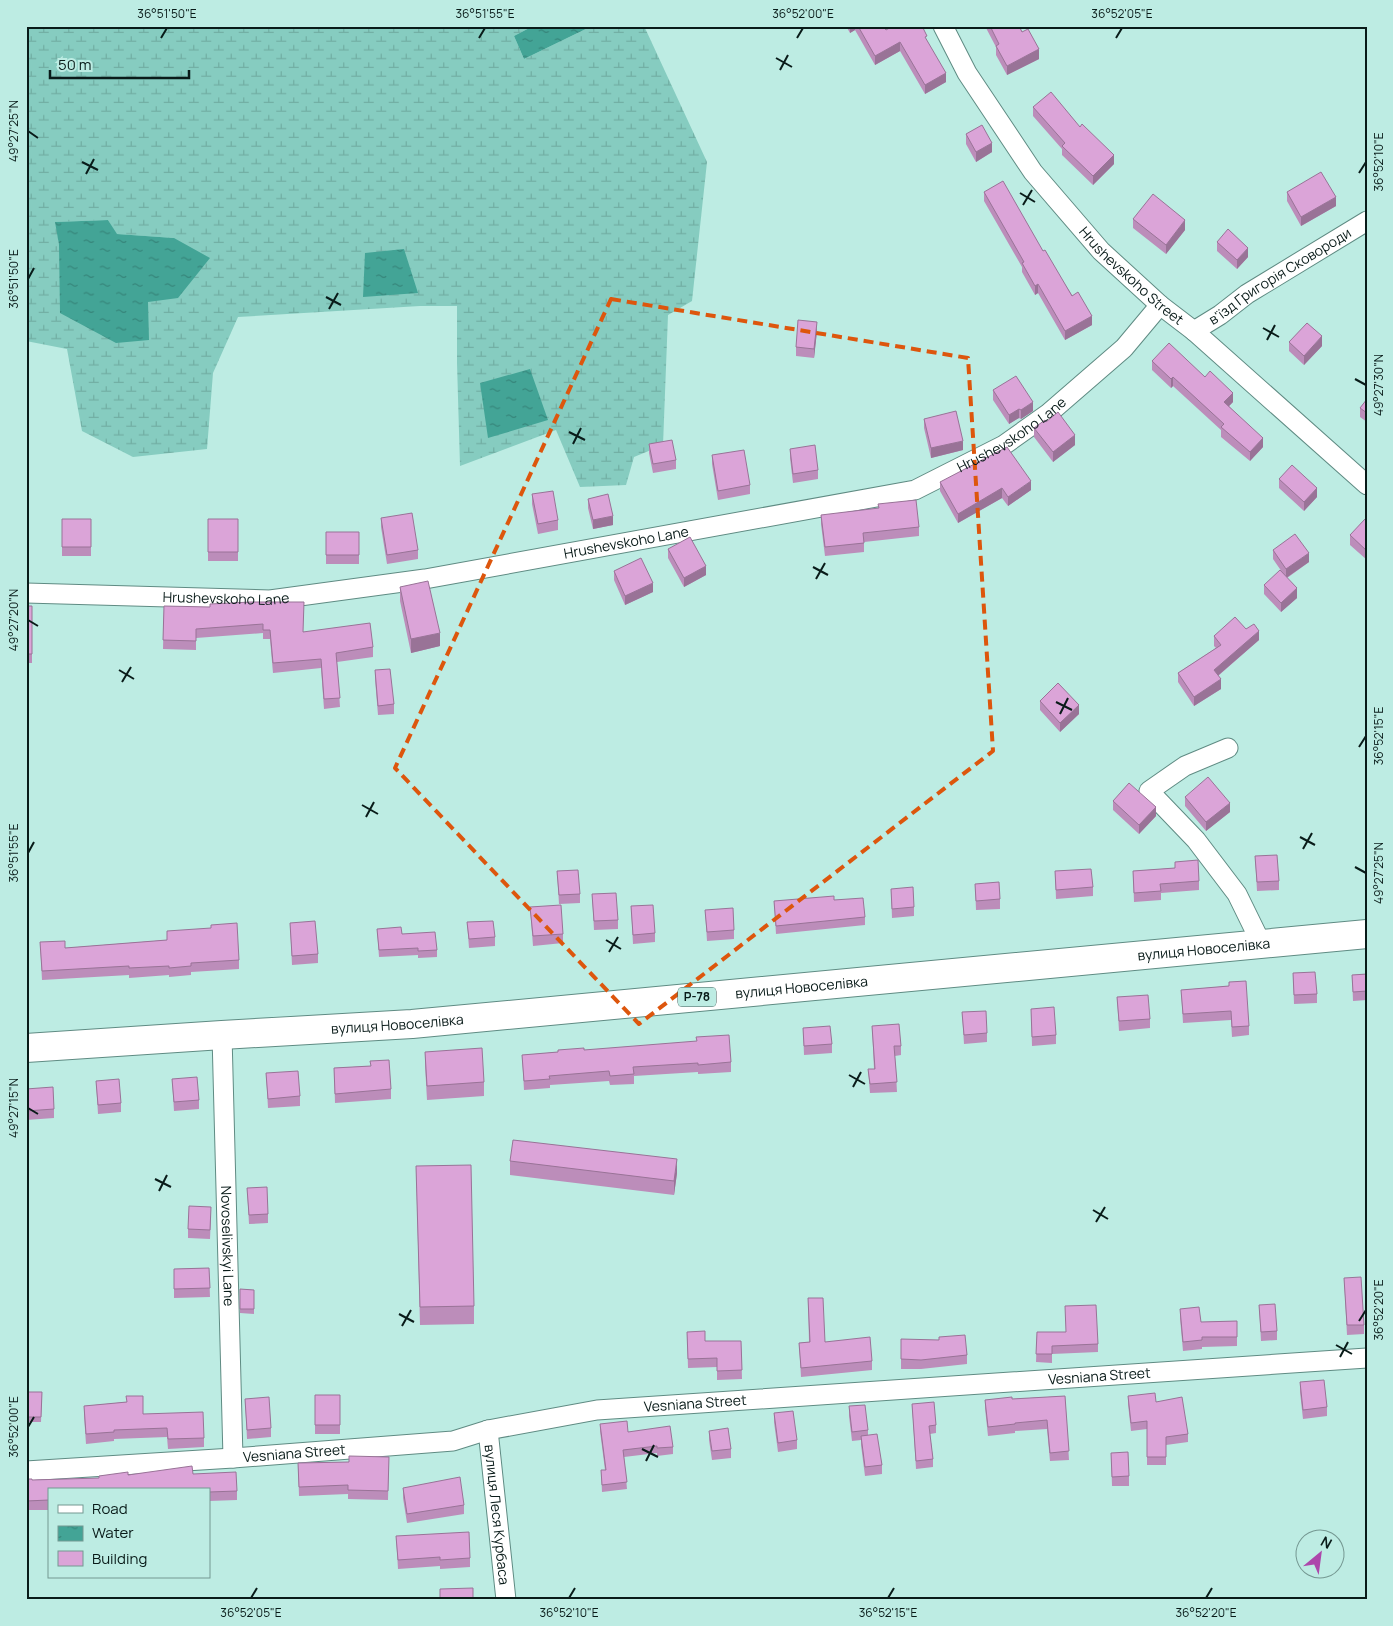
<svg xmlns="http://www.w3.org/2000/svg" width="1393" height="1626" font-family="Manrope,sans-serif">
  <style>
    .wetland { fill: url(#wetland-marsh); fill-rule: evenodd }
    .water { fill: url(#water-ripples) }
    .lines { fill: none; stroke-linecap: round; stroke-linejoin: round }
    .minor-casing { stroke: #5f8b83; stroke-width: 21 }
    .primary-casing { stroke: #5f8b83; stroke-width: 30 }
    .minor { stroke: #fff; stroke-width: 19 }
    .primary { stroke: #fff; stroke-width: 28 }
    .wall { fill: #bc8dba }
    .shaded-wall { fill: #997397 }
    .building { fill: #dba4d8; stroke: #997397 }
    .marked { fill: none; stroke: #dd560d; stroke-width: 4; stroke-dasharray: 10 6; stroke-linejoin: round }
    .ticks { fill: none; stroke: #091b19; stroke-width: 2 }
    .labels { text-anchor: middle; stroke-width: 5; stroke-linejoin: round; paint-order: stroke }
    .shield { fill: #bdece3; stroke: #3f5a56; stroke-width: 1 }
    .shield-label { font-size: 12px; font-weight: bold; fill: #091b19 }
    .street-label { font-size: 14px; fill: #091b19; stroke: #bdece3 }
    .neatline { fill: none; stroke: #091b19; stroke-width: 2 }
    .ticks-label { font-size: 12px; text-anchor: middle; fill: #091b19 }
  </style>
  <defs>
    <pattern id="wetland-marsh" width="20" height="14" patternUnits="userSpaceOnUse" patternTransform="scale(1.25)"><rect width="20" height="14" fill="#86ccc0"/><path d="M1 5h8M5 5V1M11 12h8M15 12V8" fill="none" stroke="#72afa4"/></pattern>
    <pattern id="water-ripples" width="26" height="14" patternUnits="userSpaceOnUse" patternTransform="scale(1.25)"><rect width="26" height="14" fill="#43a496"/><path d="M2 4q2-2 4 0t4 0M15 11q2-2 4 0t4 0" fill="none" stroke="#36857a"/></pattern>
  </defs>
  <rect width="100%" height="100%" fill="#bdece3"/>
  <path class="wetland" d="M26,26H533L514,36L524,59L592,26H647L645,28L707,162L692,301L668,315L663,445L634,457L626,485L580,487L556,430L460,466L457,363V306H420L238,317L213,373L207,449L133,457L82,431L67,349L26,341ZM108,220L116,234L174,238L148,302L59,245L56,222Z"/>
  <path class="water" d="M533,26H592L524,59L514,36Z
    M108,220L117,234L174,238L210,258L178,298L148,302L149,340L116,343L60,313L59,245L55,222Z
    M404,249L418,293L363,297L365,253Z
    M530,369L548,420L488,438L480,383Z"/>
  <g class="lines">
    <g class="minor-casing">
      <g id="minor">
        <path id="s1" d="M943,26L967,73L1033,172L1101,251L1160,305L1194,331L1367,485"/>
        <path id="s2" d="M1194,331L1220,315L1247,294L1367,221"/>
        <path id="s3" d="M26,593L270,600L425,579L915,490L1004,445L1049,413L1124,348L1160,305"/>
        <path d="M1228,748L1185,766L1149,791L1196,840L1237,894L1261,943"/>
        <path id="s4" d="M222,1035L233,1458"/>
        <path id="s5" d="M488,1430L506,1600"/>
        <path id="s6" d="M26,1471L233,1458L453,1441L488,1430L597,1410L1367,1358"/>
      </g>
    </g>
    <g class="primary-casing">
      <g id="primary">
        <path id="s7" d="M26,1048L222,1035L412,1024L1367,934"/>
      </g>
    </g>
    <use href="#minor" class="minor"/>
    <use href="#primary" class="primary"/>
  </g>
  <path class="wall" d="M846,26H883L886,30L927,41L946,82L925,94L900,51L875,65L855,30L850,33Z
    M985,26H1019L1039,59L1007,75L996,55V47Z
    M1033,107L1080,127L1114,164L1093,185L1062,155V149L1033,116Z
    M966,134L992,152L976,162L966,144Z
    M984,192L1043,251L1092,325L1065,340L1038,293L1035,295L1022,272V267L984,201Z
    M1287,192L1336,206L1301,226L1287,201Z
    M1133,219L1185,230L1166,254L1133,228Z
    M1217,242L1248,257L1237,269L1217,251Z
    M817,331L814,358L796,356V347Z
    M1289,342L1322,346L1304,365L1289,351Z
    M1152,361L1205,377L1233,402L1229,406L1263,447L1250,461L1221,437V430L1173,386L1171,388L1152,370Z
    M993,390L1033,411L1021,419L1019,418L1009,424L993,400Z
    M1367,399V422L1360,417V408Z
    M924,419L963,450L931,458L924,428Z
    M1046,422L1075,445L1053,462L1034,437V428Z
    M649,444L676,460V469L653,473L649,453Z
    M790,449L818,470V479L793,483L790,458Z
    M712,455L750,485V494L718,500L712,464Z
    M1279,479L1317,497L1304,511L1279,488Z
    M940,482L1031,490L1008,506L1002,498L958,523L940,491Z
    M532,494L558,520V530L538,534L532,504Z
    M588,499L613,525L593,529L588,508Z
    M821,515L919,527V536L864,542V552L825,556L821,524Z
    M381,518L418,550V559L387,564L381,527Z
    M62,519H91V556H62Z
    M208,519H238V561H208Z
    M1367,521V560L1350,545V535Z
    M326,532H359V564H326Z
    M668,549L706,575L684,587L668,558Z
    M1273,550L1309,562L1287,578L1297,598L1281,612L1264,594V585L1282,572L1273,559Z
    M614,571L653,592L625,605L614,580Z
    M400,587L440,646L411,653L400,601Z
    M26,606H32V663H26Z
    M164,606L304,632L373,647V657L337,662L340,707L324,709L321,668L273,673L270,639H263V633L196,638V650L163,649Z
    M1246,629L1259,640L1218,676L1221,689L1194,706L1178,682V673L1216,648L1214,646V636Z
    M375,670L394,704V714L378,715L375,679Z
    M1040,701L1079,714L1060,732L1040,710Z
    M1185,797L1230,812L1206,831L1185,806Z
    M1113,801L1156,816L1139,834L1113,810Z
    M1255,856L1279,881V890L1257,891Z
    M1175,862L1199,881V890L1161,893V900L1134,902L1133,871L1175,868Z
    M557,871L580,894V903L559,904Z
    M1055,871L1093,887V896L1056,899Z
    M975,884L1000,899V909L976,910Z
    M891,889L914,907V916L892,918Z
    M592,894L618,920V929L594,930Z
    M834,900L865,917V925L776,934L774,901Z
    M631,906L655,933V942L633,944Z
    M530,907L563,934V943L533,946Z
    M705,910L734,930V939L707,941Z
    M467,922L495,937V946L469,948Z
    M290,923L318,954V963L292,965Z
    M377,929L402,934L437,950V957L418,958V955L379,957Z
    M167,931L239,960V969L191,972V975L169,977V975L129,978V975L42,980L40,942L65,948L167,940Z
    M1293,973L1317,994V1003L1294,1004Z
    M1367,974V1000L1353,1001L1352,975Z
    M1229,986L1249,1026V1035L1232,1037L1231,1020L1183,1023L1181,990Z
    M1117,997L1150,1019V1028L1119,1031Z
    M1031,1009L1056,1035V1044L1032,1046Z
    M962,1012L987,1033V1042L964,1044Z
    M872,1026L901,1046V1055L895,1056L897,1092L870,1093L868,1069H874Z
    M803,1028L832,1044V1053L804,1055Z
    M584,1050L731,1062V1072L698,1074V1072L634,1076V1084L610,1085L609,1081L550,1085V1088L524,1090L522,1055Z
    M425,1052L484,1082V1096L427,1100L425,1065Z
    M370,1066L391,1089V1099L335,1103L334,1068Z
    M266,1073L300,1096V1106L268,1108Z
    M172,1079L199,1100V1109L174,1111Z
    M96,1081L121,1103V1112L98,1114Z
    M26,1089L54,1109V1118L26,1120Z
    M510,1161L677,1173L674,1195L510,1175Z
    M416,1166L474,1306V1324L420,1325Z
    M247,1188L268,1214V1223L249,1224Z
    M211,1216L210,1239L188,1238V1229Z
    M209,1268L210,1297L174,1298V1269Z
    M1344,1278L1364,1325V1334L1347,1335Z
    M240,1289L254,1290V1314L240,1313Z
    M808,1298L825,1342L872,1361V1370L801,1377L799,1343L809,1342Z
    M1259,1305L1277,1331V1340L1261,1341Z
    M1180,1309L1201,1322L1237,1321V1346L1202,1347V1349L1183,1351L1180,1318Z
    M687,1332L705,1341H741L742,1379L717,1380V1367L688,1368Z
    M1037,1332L1098,1344V1352L1052,1354V1363L1036,1362Z
    M901,1339L967,1355V1364L921,1369H901Z
    M1300,1382L1327,1407V1416L1303,1419L1300,1392Z
    M28,1392H42L41,1422H28Z
    M315,1395H340V1434H315Z
    M1065,1396L1069,1460L1050,1461L1047,1429L1015,1431V1433L988,1436L985,1408V1400L1012,1399Z
    M1128,1396L1156,1402L1188,1434V1442L1166,1445V1465H1147V1429L1131,1431L1128,1404Z
    M245,1399L271,1428V1437L247,1439Z
    M126,1402L143,1414L204,1438V1447L168,1449L167,1437L114,1439V1441L86,1444L84,1415V1406Z
    M912,1404L936,1425V1433L930,1434L933,1459V1467L916,1469Z
    M849,1406L868,1430V1435L882,1465V1474L865,1476L861,1445V1440L852,1441L849,1416Z
    M774,1413L797,1440V1449L778,1452L774,1422Z
    M600,1424L628,1432L673,1447V1454L657,1456V1453L624,1457L627,1489L602,1492L601,1470H605L600,1431Z
    M709,1431L731,1449V1458L712,1460L709,1440Z
    M1111,1453L1129,1476V1486H1112Z
    M389,1457L388,1500L348,1499V1494L299,1496L298,1463L349,1462Z
    M193,1474L237,1491V1500L209,1501V1490H49V1510H26V1479L32,1480L99,1478L128,1475Z
    M403,1488L464,1505V1514L407,1523L403,1498Z
    M396,1536L470,1558V1567L440,1569V1566L398,1569Z"/>
  <path class="shaded-wall" d="M850,26H855V30L850,33Z
    M900,42V51L875,65V56Z
    M1039,49V59L1007,75V66Z
    M946,73V82L925,94V85Z
    M992,143V152L976,162V152Z
    M1114,155V164L1093,185V176Z
    M1336,197V206L1301,226V217Z
    M1185,220V230L1166,254V245Z
    M1248,248V257L1237,269V260Z
    M1038,284V293L1035,295V286Z
    M1092,316V325L1065,340V331Z
    M817,322V331L814,358V349Z
    M1322,336V346L1304,365V356Z
    M1173,377V386L1171,388V379Z
    M1233,393V402L1224,411V402Z
    M1033,402V411L1021,419V410Z
    M1019,409V418L1009,424V415Z
    M1075,435V445L1053,462V452Z
    M1263,438V447L1250,461V452Z
    M963,441V450L931,458V448Z
    M1031,481V490L1008,506V497Z
    M1002,488V498L958,523V514Z
    M1317,488V497L1304,511V502Z
    M613,516V525L593,529V520Z
    M1309,553V562L1286,578V569Z
    M706,566V575L684,587V578Z
    M653,583V592L625,605V596Z
    M1297,588V598L1281,612V603Z
    M1259,631V640L1214,679V670Z
    M440,633V646L411,653V639Z
    M1221,679V689L1194,706V697Z
    M1079,705V714L1060,732V723Z
    M1230,803V812L1206,831V822Z
    M1156,807V816L1139,834V825Z
    M677,1159V1173L674,1195V1181Z"/>
  <path class="building" d="M858,26H883L886,30L893,26H922L927,36L925,37L946,73L925,85L900,42L875,56Z
    M990,26H1019L1022,32L1028,29L1039,49L1007,66L996,46L999,44Z
    M1051,92L1080,127L1082,124L1114,155L1093,176L1062,146L1065,143L1033,107Z
    M982,125L992,143L976,152L966,134Z
    M1321,172L1336,197L1301,217L1287,192Z
    M1003,181L1043,251L1045,250L1072,296L1078,292L1092,316L1065,331L1038,284L1035,286L1022,263L1024,262L984,192Z
    M1153,194L1185,220L1166,245L1133,219Z
    M1228,229L1248,248L1237,260L1217,242Z
    M798,320L817,322L814,349L796,347Z
    M1307,323L1322,336L1304,356L1289,342Z
    M1169,343L1205,377L1210,371L1233,393L1224,402L1263,438L1250,452L1221,427L1224,424L1173,377L1171,379L1152,361Z
    M1016,376L1033,402L1021,410L1019,409L1009,415L993,390Z
    M1367,399V413L1360,408Z
    M956,411L963,441L931,448L924,419Z
    M1058,412L1075,435L1053,452L1034,428L1045,420L1046,422Z
    M672,440L676,460L653,464L649,444Z
    M815,445L818,470L793,474L790,449Z
    M1007,447L1031,481L1008,497L1002,488L958,514L940,482Z
    M744,450L750,485L718,491L712,455Z
    M1292,465L1317,488L1304,502L1279,479Z
    M553,491L558,520L538,524L532,494Z
    M608,494L613,516L593,520L588,499Z
    M916,500L919,527L863,533L864,543L825,547L821,515L879,508L878,504Z
    M412,513L418,550L387,555L381,518Z
    M62,519H91V547H62Z
    M208,519H238V552H208Z
    M1365,519L1367,521V551L1350,535Z
    M326,532H359V555H326Z
    M1295,534L1309,553L1286,569L1273,550Z
    M690,537L706,566L684,578L668,549Z
    M641,558L653,583L625,596L614,571Z
    M1280,570L1297,588L1281,603L1264,585Z
    M428,581L440,633L411,639L400,587Z
    M251,602H304L303,632L370,623L373,647L336,653L340,698L324,699L321,659L273,663L270,630H263V624L196,629V641L163,640L164,606L210,607V604Z
    M26,606H32V654H26Z
    M1235,617L1246,629L1254,624L1259,631L1214,670L1221,679L1194,697L1178,673L1221,645L1214,636Z
    M390,669L394,704L378,706L375,670Z
    M1058,683L1079,705L1060,723L1040,701Z
    M1208,777L1230,803L1206,822L1185,797Z
    M1129,783L1156,807L1139,825L1113,801Z
    M1277,855L1279,881L1257,882L1255,856Z
    M1198,860L1199,881L1160,884L1161,891L1134,893L1133,871L1175,868V862Z
    M1091,869L1093,887L1056,890L1055,871Z
    M578,870L580,894L559,895L557,871Z
    M999,882L1000,899L976,901L975,884Z
    M913,887L914,907L892,909L891,889Z
    M616,893L618,920L594,921L592,894Z
    M834,896V900L863,898L865,917L776,926L774,901Z
    M561,905L563,934L533,936L530,907Z
    M653,905L655,933L633,935L631,906Z
    M733,908L734,930L707,932L705,910Z
    M315,921L318,954L292,956L290,923Z
    M493,921L495,937L469,939L467,922Z
    M237,923L239,960L191,963V966L169,968V966L129,968V966L42,971L40,942L65,941V948L167,940V931L211,928V925Z
    M401,927L402,934L435,932L437,950L418,951V948L379,950L377,929Z
    M1315,972L1317,994L1294,995L1293,973Z
    M1367,974V991L1353,992L1352,975Z
    M1246,981L1249,1026L1232,1027L1231,1011L1183,1014L1181,990L1229,986V982Z
    M1148,995L1150,1019L1119,1021L1117,997Z
    M1054,1007L1056,1035L1032,1037L1031,1009Z
    M986,1011L987,1033L964,1035L962,1012Z
    M899,1024L901,1046H894L897,1082L870,1084L868,1069H875L872,1026Z
    M830,1026L832,1044L804,1046L803,1028Z
    M729,1035L731,1062L698,1065V1063L633,1067L634,1074L610,1076L609,1071L549,1076L550,1079L524,1081L522,1055L558,1052V1050L584,1048V1050L697,1041L696,1037Z
    M482,1048L484,1082L427,1086L425,1052Z
    M389,1060L391,1089L335,1094L334,1068L371,1066L370,1061Z
    M298,1071L300,1096L268,1099L266,1073Z
    M197,1077L199,1100L174,1102L172,1079Z
    M119,1079L121,1103L98,1105L96,1081Z
    M53,1087L54,1109L26,1111V1089Z
    M513,1140L677,1159L674,1181L510,1161Z
    M471,1165L474,1306L420,1307L416,1166Z
    M267,1187L268,1214L249,1215L247,1188Z
    M189,1206L211,1207L210,1230L188,1229Z
    M209,1268L210,1288L174,1289V1269Z
    M1361,1277L1364,1325H1347L1344,1278Z
    M240,1289L254,1290V1309H240Z
    M808,1298H823L825,1342L870,1337L872,1361L801,1368L799,1343L810,1342Z
    M1275,1304L1277,1331L1261,1332L1259,1305Z
    M1096,1305L1098,1344L1052,1346V1354H1036L1037,1332H1066L1065,1306Z
    M1199,1307L1201,1322L1237,1321V1337H1202V1340L1183,1342L1180,1309Z
    M705,1331V1341H741L742,1370L717,1371V1358L688,1359L687,1332Z
    M965,1335L967,1355L921,1360L901,1359V1339L939,1340V1337Z
    M1324,1380L1327,1407L1303,1410L1300,1382Z
    M28,1392H42L41,1417H28Z
    M1155,1393L1156,1402L1182,1397L1188,1434L1166,1437V1457H1147V1421L1131,1423L1128,1396Z
    M315,1395H340V1425H315Z
    M126,1396H143V1414L203,1412L204,1438L168,1439L167,1428L114,1430V1432L86,1434L84,1406L127,1402Z
    M1065,1396L1069,1451L1050,1453L1047,1420L1015,1423V1424L988,1427L985,1400L1012,1397V1399Z
    M269,1397L271,1428L247,1430L245,1399Z
    M934,1402L936,1425L929,1426L933,1459L916,1461L912,1404Z
    M865,1405L868,1430L852,1432L849,1406Z
    M793,1411L797,1440L778,1443L774,1413Z
    M627,1421L628,1432L670,1426L673,1447L657,1448V1446L623,1450L627,1482L602,1485L601,1470H606L600,1424Z
    M728,1428L731,1449L712,1451L709,1431Z
    M877,1434L882,1465L865,1467L861,1436Z
    M1128,1452L1129,1476L1112,1477L1111,1453Z
    M349,1456L389,1457L388,1491L348,1490V1485L299,1487L298,1463L349,1462Z
    M192,1466L193,1474L236,1472L237,1491L209,1492V1490H49V1500L26,1501V1479H32V1480L99,1478V1476L128,1472V1475Z
    M460,1477L464,1505L407,1514L403,1488Z
    M469,1532L470,1558L440,1560V1557L398,1560L396,1536Z
    M473,1588V1600H440V1589Z"/>
  <path class="marked" d="M611,299L968,358L993,751L639,1024L395,768Z"/>
  <path class="ticks" d="M161,38L167,28M479,38L485,28M797,38L803,28M1116,38L1122,28M776,58L792,67M780,70L788,55M28,131L38,138M82,162L98,170M1359,173L1366,162M86,174L94,159M1020,193L1035,202M1023,205L1032,190M28,279L34,268M326,297L341,305M329,309L338,293M1263,328L1279,337M1267,340L1275,325M1355,379L1366,385M569,432L585,440M573,444L581,428M813,567L828,575M816,579L825,563M28,620L38,626M119,670L134,679M122,682L131,667M1056,702L1072,710M1060,714L1068,698M1359,747L1366,736M362,805L378,814M366,817L374,802M1300,837L1315,845M1303,849L1312,833M28,853L34,842M1355,867L1366,873M606,940L621,949M609,952L618,937M849,1075L865,1084M853,1087L861,1072M28,1108L38,1114M155,1179L171,1187M159,1191L167,1175M1093,1210L1108,1219M1096,1222L1105,1207M399,1314L414,1322M1359,1321L1366,1310M402,1326L411,1310M1336,1345L1352,1354M1340,1357L1348,1342M28,1427L34,1417M642,1449L658,1457M646,1461L654,1445M251,1598L257,1588M569,1598L575,1588M888,1598L894,1588M1206,1598L1212,1588"/>
  <g class="labels">
    <rect class="shield" x="678" y="987.5" width="38" height="19" rx="4"/>
    <g class="shield-label">
      <text x="697" y="1001">Р-78</text>
    </g>
    <g class="street-label">
      <text dy="5" stroke="none"><textPath href="#s1" startOffset="315">Hrushevskoho Street</textPath></text>
      <text dy="5" stroke="none"><textPath href="#s2" startOffset="102">в'їзд Григорія Сковороди</textPath></text>
      <text dy="5" stroke="none"><textPath href="#s3" startOffset="1010">Hrushevskoho Lane</textPath></text>
      <text dy="5" stroke="none"><textPath href="#s3" startOffset="605">Hrushevskoho Lane</textPath></text>
      <text dy="5" stroke="none"><textPath href="#s3" startOffset="200">Hrushevskoho Lane</textPath></text>
      <text dy="5" stroke="none"><textPath href="#s7" startOffset="1182">вулиця Новоселівка</textPath></text>
      <text dy="5" stroke="none"><textPath href="#s7" startOffset="778">вулиця Новоселівка</textPath></text>
      <text dy="5" stroke="none"><textPath href="#s7" startOffset="372">вулиця Новоселівка</textPath></text>
      <text dy="5" stroke="none"><textPath href="#s4" startOffset="211">Novoselivskyi Lane</textPath></text>
      <text dy="5" stroke="none"><textPath href="#s6" startOffset="1079">Vesniana Street</textPath></text>
      <text dy="5" stroke="none"><textPath href="#s6" startOffset="674">Vesniana Street</textPath></text>
      <text dy="5" stroke="none"><textPath href="#s6" startOffset="269">Vesniana Street</textPath></text>
      <text dy="5" stroke="none"><textPath href="#s5" startOffset="85">вулиця Леся Курбаса</textPath></text>
    </g>
  </g>
  <rect width="1393" height="1626" fill="none" stroke="#bdece3" stroke-width="55"/>
  <rect x="48" y="1488" width="162" height="90" fill="#bdece3" stroke="#759892"/>
  <rect x="58" y="1505" width="25" height="8" fill="#ffffff" stroke="#759892"/>
  <text x="92" y="1514" font-size="15" fill="#091b19">Road</text>
  <rect x="58" y="1526" width="25" height="15" fill="url(#water-ripples)" stroke="#759892"/>
  <text x="92" y="1538" font-size="15" fill="#091b19">Water</text>
  <rect x="58" y="1551" width="25" height="15" fill="#dba4d8" stroke="#759892"/>
  <text x="92" y="1564" font-size="15" fill="#091b19">Building</text>
  <g transform="translate(1320 1554) rotate(29)"><circle r="24" fill="#bdece3" stroke="#759892"/>
  <path d="M0-4L9 19L0 12L-9 19Z" fill="#ad47ab"/>
  <text y="-8" font-size="14" font-weight="bold" text-anchor="middle" fill="#091b19">N</text>
  </g>
  <path d="M50 70v8h139v-8" fill="none" stroke="#091b19" stroke-width="2.5"/>
  <text x="58" y="70" font-size="15" fill="#091b19" stroke="#bdece3" stroke-width="4" paint-order="stroke">50 m</text>
  <rect x="28" y="28" width="1338" height="1570" class="neatline"/>
  <g class="ticks-label">
    <text x="167" y="18">36°51'50"E</text>
    <text x="485" y="18">36°51'55"E</text>
    <text x="803" y="18">36°52'00"E</text>
    <text x="1122" y="18">36°52'05"E</text>
    <text transform="translate(14 131) rotate(-90)" y="4">49°27'25"N</text>
    <text transform="translate(1379 162) rotate(-90)" y="4">36°52'10"E</text>
    <text transform="translate(14 279) rotate(-90)" y="4">36°51'50"E</text>
    <text transform="translate(1379 385) rotate(-90)" y="4">49°27'30"N</text>
    <text transform="translate(14 620) rotate(-90)" y="4">49°27'20"N</text>
    <text transform="translate(1379 736) rotate(-90)" y="4">36°52'15"E</text>
    <text transform="translate(14 853) rotate(-90)" y="4">36°51'55"E</text>
    <text transform="translate(1379 873) rotate(-90)" y="4">49°27'25"N</text>
    <text transform="translate(14 1108) rotate(-90)" y="4">49°27'15"N</text>
    <text transform="translate(1379 1310) rotate(-90)" y="4">36°52'20"E</text>
    <text transform="translate(14 1427) rotate(-90)" y="4">36°52'00"E</text>
    <text x="251" y="1617">36°52'05"E</text>
    <text x="569" y="1617">36°52'10"E</text>
    <text x="888" y="1617">36°52'15"E</text>
    <text x="1206" y="1617">36°52'20"E</text>
  </g>
</svg>
